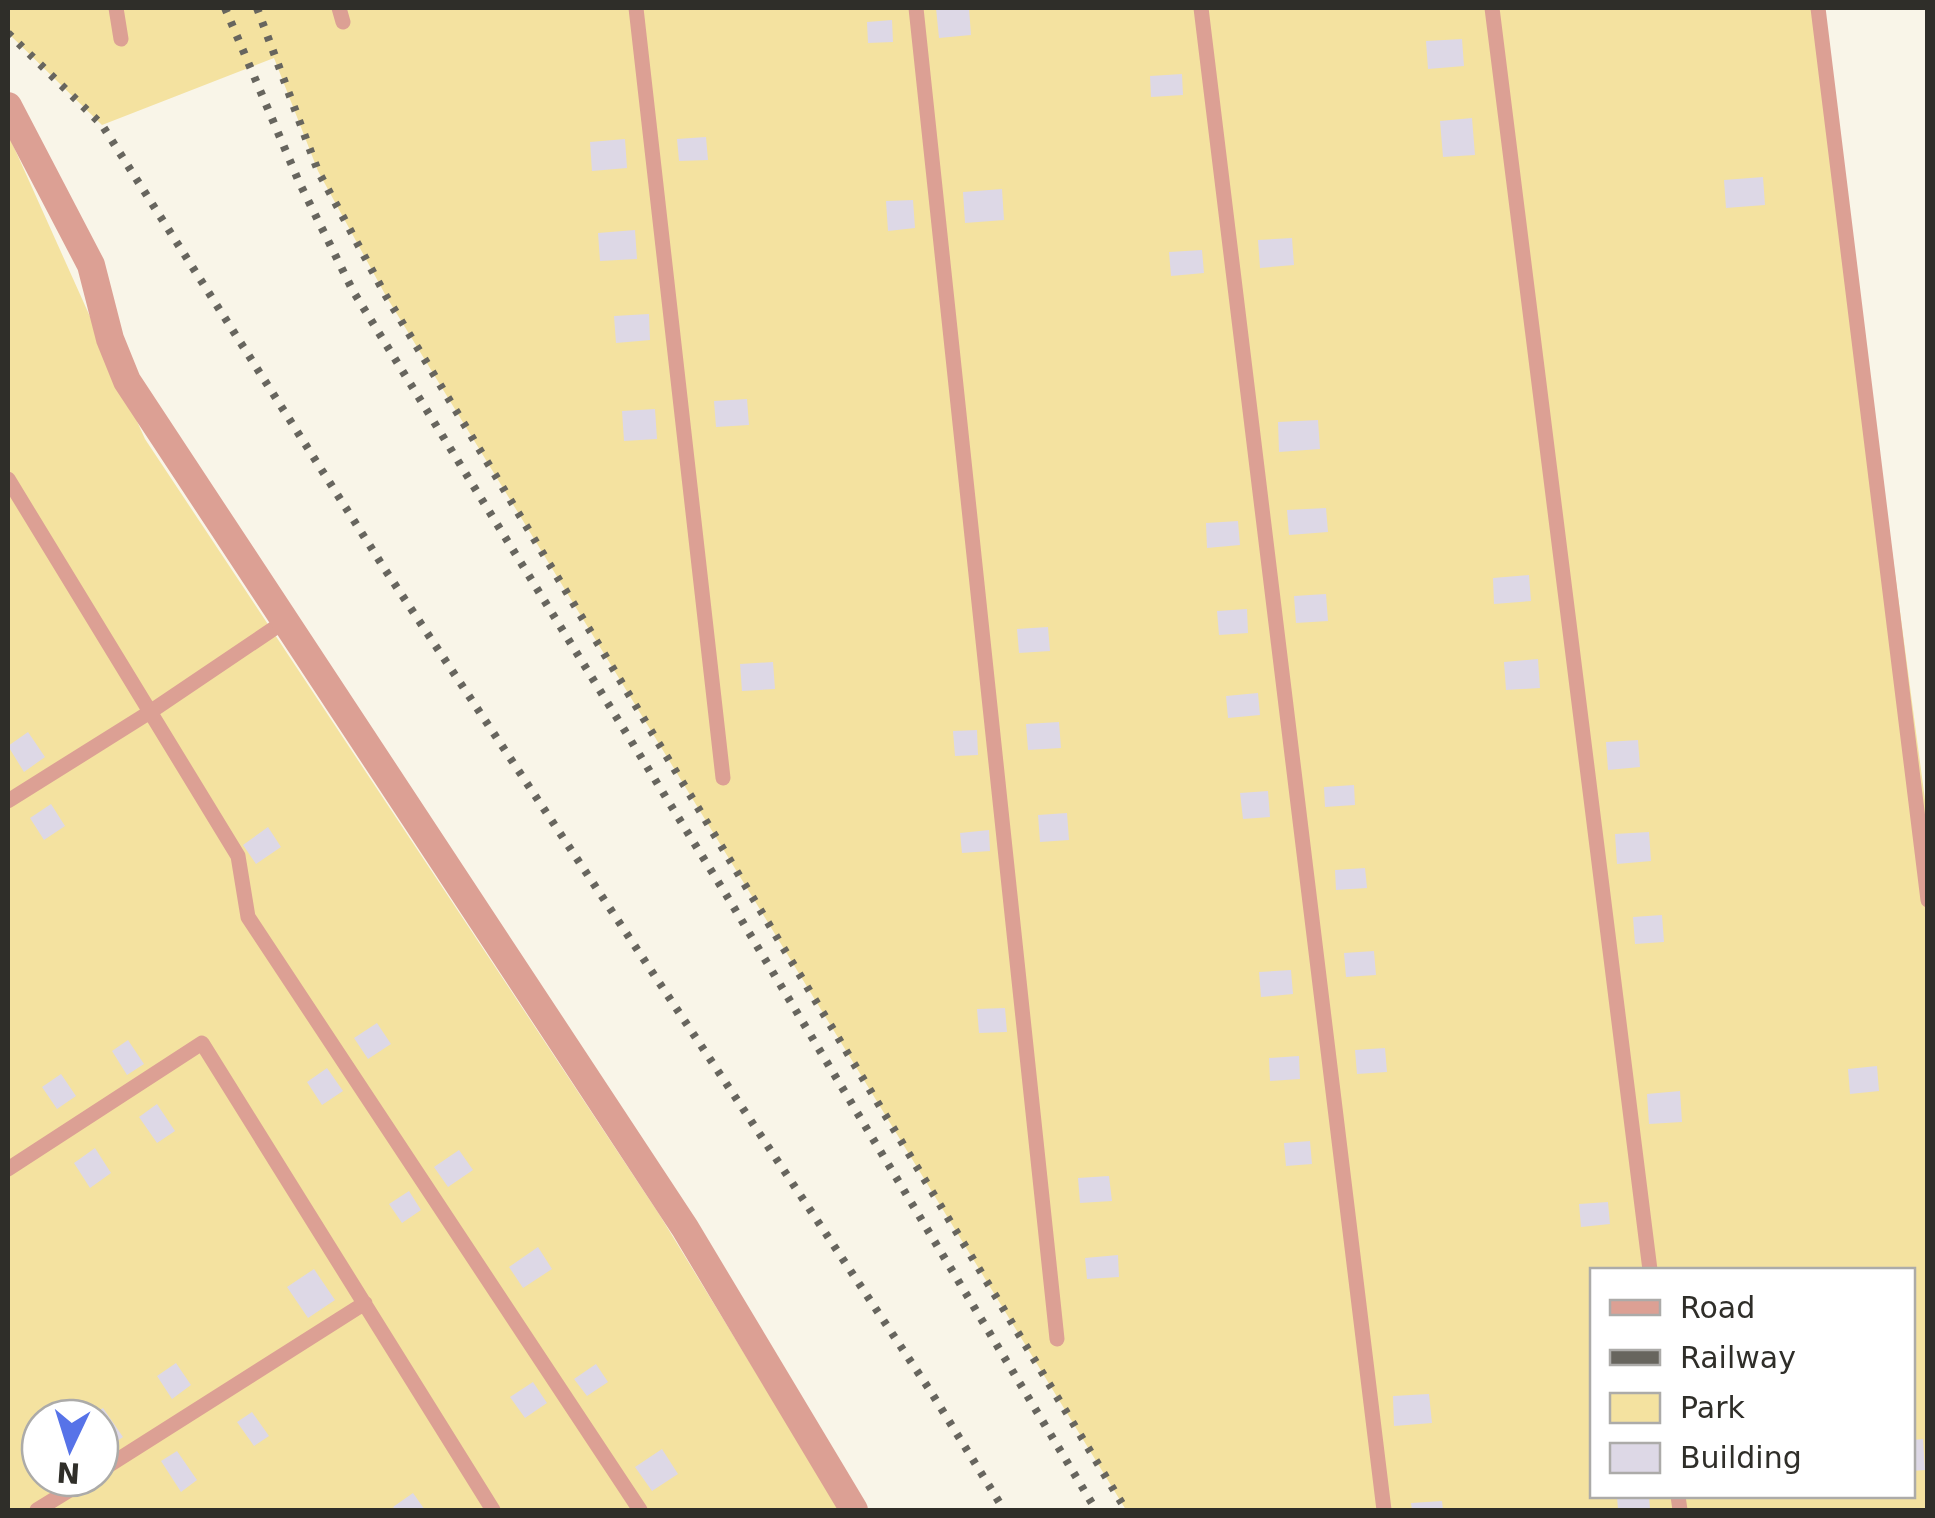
<svg xmlns="http://www.w3.org/2000/svg" width="1935" height="1518" font-family="'DejaVu Sans',sans-serif">
  <style>
    .green { fill: #f4e2a0; fill-rule: evenodd }
    .building { fill: #ddd8e6 }
    .lines { fill: none; stroke-linecap: round; stroke-linejoin: round }
    .service { stroke: #dca094; stroke-width: 15 }
    .minor { stroke: #dca094; stroke-width: 28 }
    .rail { stroke: #67655e; stroke-width: 8; stroke-dasharray: 5 10; stroke-linecap: butt }
  </style>
  <rect width="100%" height="100%" fill="#f9f5e8"/>
  <path class="green" d="M8,8H1820L1927,815V1510H1126L386,296L318,171L274,58L102,125L8,33ZM1592,1270H1912V1496H1592Z
    M8,134L145,439L659,1214L840,1510H8ZM40,1418H100V1478H40Z"/>
  <path class="building" d="M936,8H969L971,35L939,38Z
    M892,20L893,42L868,43L867,22Z
    M1462,39L1464,66L1428,69L1426,41Z
    M1182,74L1183,95L1151,97L1150,76Z
    M1472,118L1475,155L1443,157L1440,121Z
    M706,137L708,160L679,161L677,139Z
    M625,139L627,168L592,171L590,142Z
    M1763,177L1765,205L1726,208L1724,180Z
    M1002,189L1004,220L965,223L963,192Z
    M913,200L915,228L888,231L886,201Z
    M635,230L637,259L600,261L598,233Z
    M1292,238L1294,265L1260,268L1258,240Z
    M1202,250L1204,273L1171,276L1169,252Z
    M649,314L650,340L616,343L614,316Z
    M747,399L749,425L716,427L714,401Z
    M655,409L657,439L624,441L622,411Z
    M1318,420L1320,449L1279,452L1278,422Z
    M1326,508L1328,532L1289,535L1287,510Z
    M1238,521L1240,545L1207,548L1206,523Z
    M1529,575L1531,601L1494,604L1493,578Z
    M1326,594L1328,621L1296,623L1294,596Z
    M1247,609L1248,633L1219,635L1217,611Z
    M1048,627L1050,651L1019,653L1017,629Z
    M1538,659L1540,688L1506,690L1504,662Z
    M773,662L775,689L742,691L740,664Z
    M1258,693L1260,715L1228,718L1226,696Z
    M1059,722L1061,748L1028,750L1026,724Z
    M977,730L978,755L955,756L953,731Z
    M28,732L45,757L24,772L8,746Z
    M1638,740L1640,767L1608,770L1606,742Z
    M1354,785L1355,805L1325,807L1324,787Z
    M1268,791L1270,817L1243,819L1240,793Z
    M51,804L65,826L44,840L30,818Z
    M1067,813L1069,840L1040,842L1038,815Z
    M268,827L281,847L256,864L243,845Z
    M989,830L990,851L962,853L960,833Z
    M1649,832L1651,861L1617,864L1615,834Z
    M1365,868L1367,888L1336,890L1335,870Z
    M1662,915L1664,942L1635,944L1633,917Z
    M1374,951L1376,975L1346,977L1344,953Z
    M1291,970L1293,994L1261,997L1259,972Z
    M1005,1008L1007,1032L979,1033L977,1009Z
    M377,1023L391,1044L368,1059L354,1038Z
    M128,1040L144,1064L127,1075L112,1051Z
    M1385,1048L1387,1072L1357,1074L1355,1050Z
    M1299,1056L1300,1079L1270,1081L1269,1058Z
    M1877,1066L1879,1091L1850,1094L1848,1069Z
    M327,1068L343,1091L322,1105L307,1082Z
    M61,1074L76,1096L57,1109L42,1087Z
    M1680,1091L1682,1122L1649,1124L1647,1094Z
    M157,1104L175,1131L157,1143L139,1117Z
    M1310,1141L1312,1164L1286,1166L1284,1143Z
    M95,1148L111,1173L90,1188L74,1163Z
    M459,1150L473,1170L448,1187L434,1167Z
    M1109,1176L1112,1201L1080,1203L1078,1178Z
    M409,1191L421,1210L402,1223L389,1204Z
    M1608,1202L1610,1224L1581,1227L1579,1204Z
    M538,1247L552,1269L523,1288L509,1267Z
    M1118,1255L1119,1277L1087,1279L1085,1258Z
    M314,1269L335,1300L308,1318L287,1287Z
    M176,1363L191,1385L172,1399L157,1376Z
    M596,1364L608,1382L587,1396L574,1379Z
    M533,1382L547,1403L525,1418L510,1397Z
    M1429,1394L1432,1423L1394,1426L1393,1396Z
    M103,1408L123,1437L100,1453V1418H88Z
    M252,1412L269,1436L254,1446L237,1422Z
    M1923,1439L1925,1470L1912,1471V1440Z
    M662,1449L678,1474L652,1491L635,1467Z
    M177,1451L197,1480L181,1492L161,1461Z
    M413,1493L425,1510H396L393,1507Z
    M1617,1496H1649L1650,1509L1618,1510Z
    M1442,1501L1443,1510H1412L1411,1503Z"/>
  <g class="lines">
    <path class="service" d="M116,8L121,39
      M339,8L343,22
      M636,8L723,778
      M916,8L1057,1339
      M1201,8L1384,1510
      M1492,8L1650,1270
      M1818,8L1928,900
      M8,479L238,856L248,917L640,1510
      M8,801L150,712L285,621
      M8,1169L202,1043L493,1510
      M100,1471L365,1303
      M1678,1496L1680,1510
      M37,1510L89,1478"/>
    <path class="minor" d="M8,106L91,265L110,339L127,381L685,1228L854,1510"/>
    <path class="rail" d="M225,8L299,182L353,291L730,901L1096,1510
      M257,8L318,171L386,296L1126,1510
      M8,33L102,125L386,571L931,1392L1004,1510"/>
  </g>
  <rect width="1935" height="1518" fill="none" stroke="#2f2e29" stroke-width="20"/>
  <rect x="1590" y="1268" width="325" height="230" fill="#ffffff" stroke="#acaba9" stroke-width="2.5"/>
  <rect x="1610" y="1300" width="50" height="15" fill="#dca094" stroke="#acaba9" stroke-width="2.5"/>
  <text x="1680" y="1318" font-size="30" fill="#2f2e29">Road</text>
  <rect x="1610" y="1350" width="50" height="15" fill="#67655e" stroke="#acaba9" stroke-width="2.5"/>
  <text x="1680" y="1368" font-size="30" fill="#2f2e29">Railway</text>
  <rect x="1610" y="1393" width="50" height="30" fill="#f4e2a0" stroke="#acaba9" stroke-width="2.5"/>
  <text x="1680" y="1418" font-size="30" fill="#2f2e29">Park</text>
  <rect x="1610" y="1443" width="50" height="30" fill="#ddd8e6" stroke="#acaba9" stroke-width="2.5"/>
  <text x="1680" y="1468" font-size="30" fill="#2f2e29">Building</text>
  <g transform="translate(70 1448) rotate(184)"><circle r="48" fill="#ffffff" stroke="#acaba9" stroke-width="2.5"/>
  <path d="M0-8L18 38L0 25L-18 38Z" fill="#5773e8"/>
  <text y="-15" font-size="28" font-weight="bold" text-anchor="middle" fill="#2f2e29">N</text>
  </g>
</svg>
